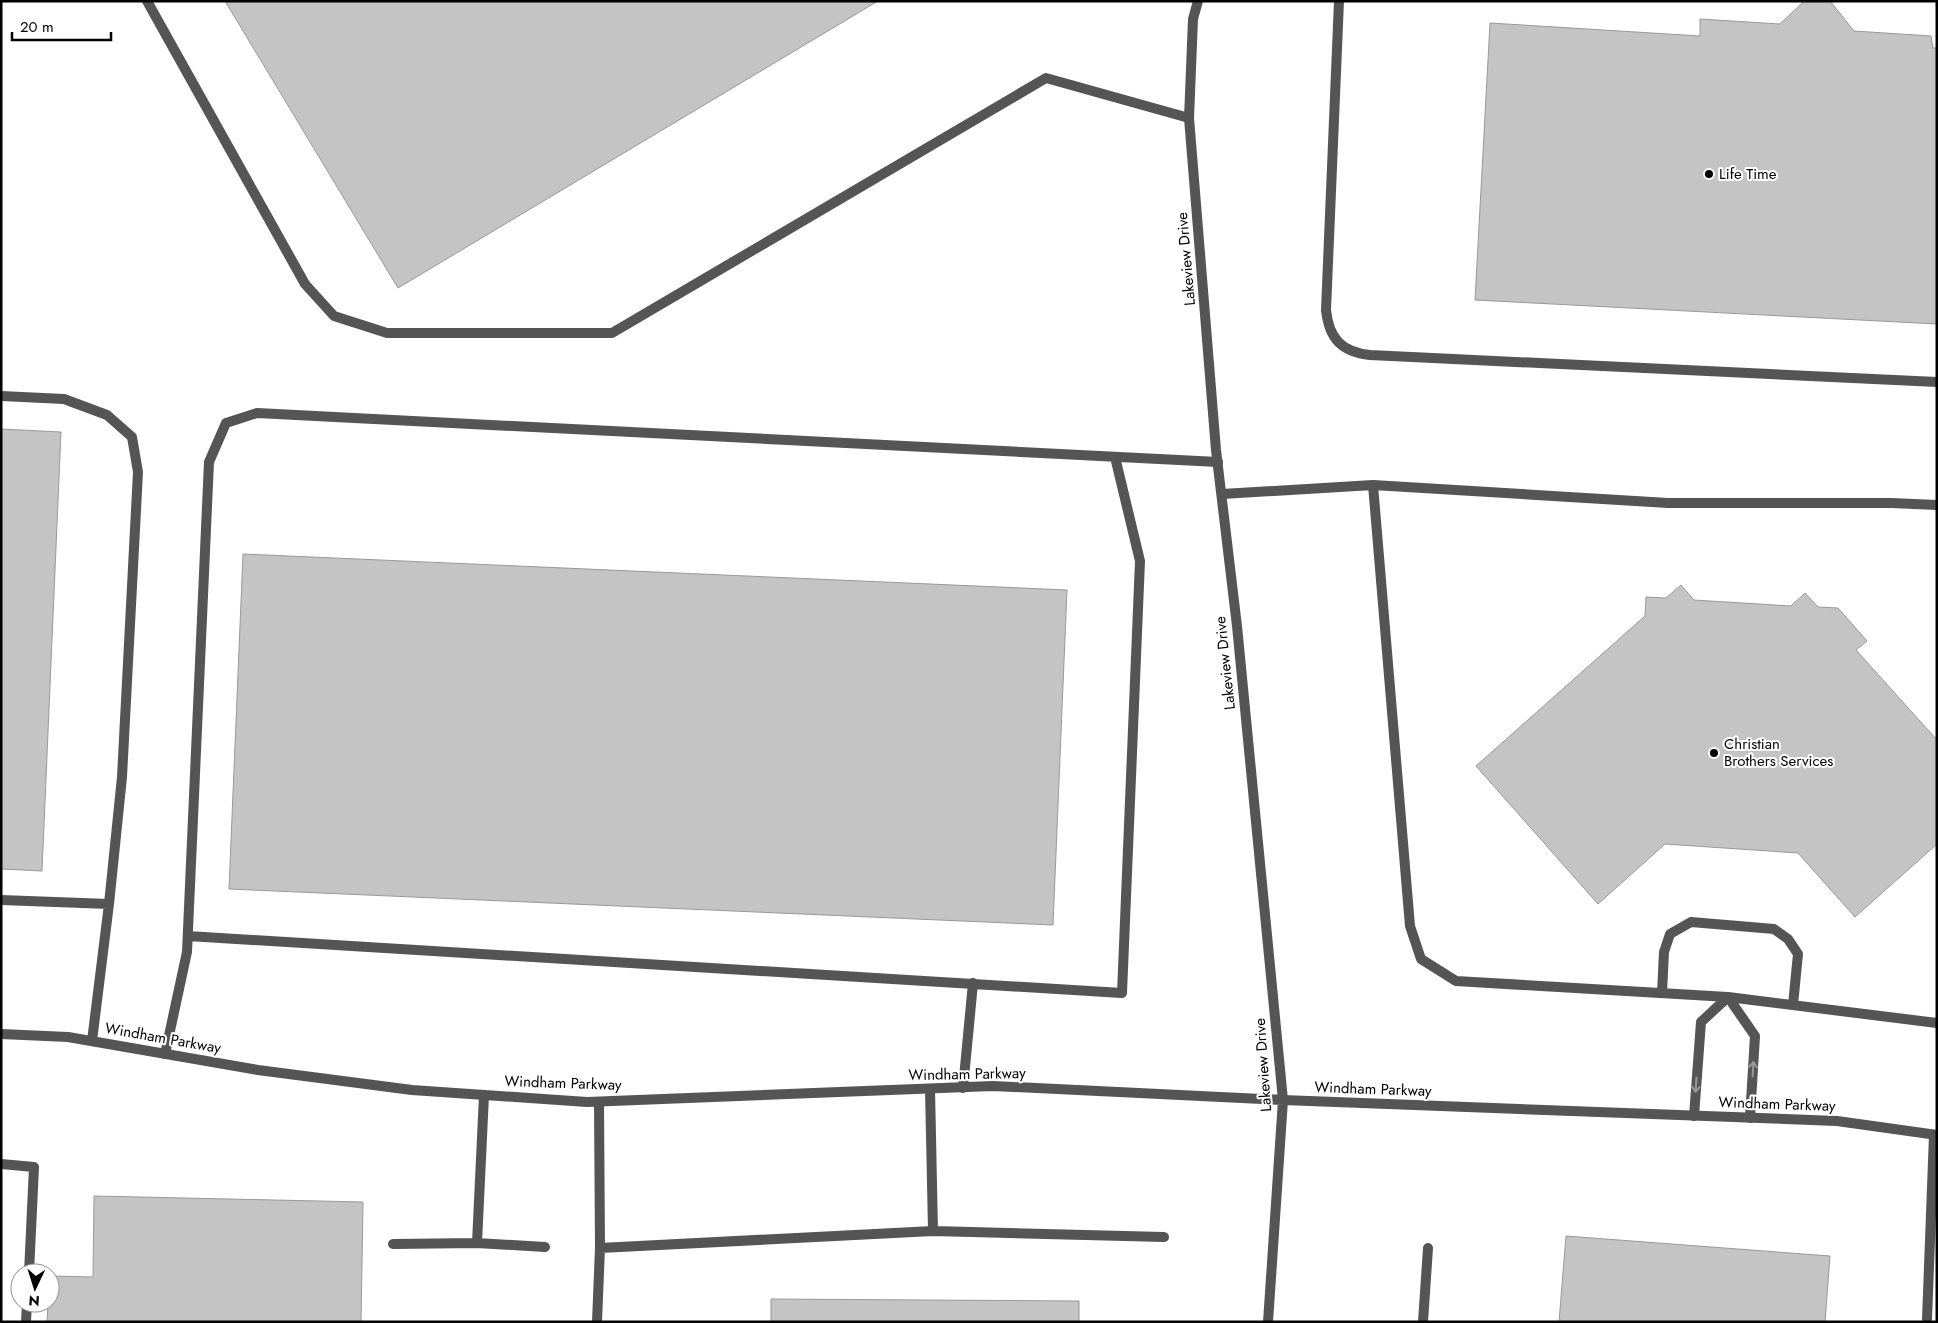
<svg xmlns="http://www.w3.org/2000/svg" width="1938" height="1323" font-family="Jost,sans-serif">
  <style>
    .building { fill: #c4c4c4; stroke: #999 }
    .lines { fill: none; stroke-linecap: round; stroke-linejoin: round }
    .service { stroke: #555; stroke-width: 10 }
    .minor { stroke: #555; stroke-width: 10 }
    .oneway { stroke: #999 }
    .poi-dot { fill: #000; stroke: #fff; stroke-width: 2 }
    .labels { text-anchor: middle; stroke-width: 4; stroke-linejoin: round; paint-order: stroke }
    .poi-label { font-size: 15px; fill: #000; stroke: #fff; text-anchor: start }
    .street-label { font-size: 15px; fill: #000; stroke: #fff }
  </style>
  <rect width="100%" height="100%" fill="#fff"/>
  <path class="building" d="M225,1H878L398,288Z
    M1804,1H1830L1854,31L1931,36L1933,48H1937V324L1475,300L1490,23L1700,36V19L1780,24Z
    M1,429L61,432L42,871L1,869Z
    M243,554L1067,590L1053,925L229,889Z
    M1681,585L1694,600L1791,606L1805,593L1818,607L1838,608L1867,641L1856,650L1937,740V844L1855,917L1798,853L1665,844L1598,904L1476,766L1645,616L1646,597L1666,598Z
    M94,1196L363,1202L361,1322H47L48,1303H50V1276L93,1277Z
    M1566,1236L1830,1256L1825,1322H1559Z
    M771,1299L1079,1301V1322H1168H771Z"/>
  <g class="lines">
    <path class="service" d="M147,1L305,284L334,316L387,333H612L1046,78L1189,118
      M1339,1L1326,310C1329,339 1342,352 1370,355L1937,382
      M1,396L64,399L107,415L132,437L138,472L122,777L109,904
      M1373,485L1668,503H1891L1937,505
      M1222,494L1373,485L1410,926L1421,959L1456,981L1728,997L1937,1023
      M1,900L109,904L92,1041
      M188,936L1122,993L1140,561L1115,457
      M1662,993L1664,952L1670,934L1691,922L1774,929L1788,939L1798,954L1793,1005
      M165,1054L187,952L209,462L226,423L257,413L1218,462
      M963,1088L973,983
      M930,1089L933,1231
      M1694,1116L1701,1022L1728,997L1755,1036L1750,1118
      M1,1164L34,1167L29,1273
      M477,1243L484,1095
      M393,1244L477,1243L545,1247
      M600,1248L933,1231L1164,1237
      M1927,1319L1934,1135
      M26,1322L27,1303
      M597,1322L600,1248L599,1102
      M1423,1322L1428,1248"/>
    <path class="minor" d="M1198,1L1193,19L1189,118L1216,450L1237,626L1283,1100L1268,1322
      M1,1034L68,1037L258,1070L412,1090L587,1102L993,1086L1283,1100L1837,1121L1937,1135"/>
  </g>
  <defs><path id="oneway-shaft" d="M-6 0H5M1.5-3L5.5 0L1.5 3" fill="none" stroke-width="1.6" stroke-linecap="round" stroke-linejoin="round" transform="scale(1.25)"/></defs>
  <g class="oneway">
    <use href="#oneway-shaft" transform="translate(1753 1069) rotate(-87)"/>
    <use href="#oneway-shaft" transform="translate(1696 1085) rotate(94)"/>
  </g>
  <g class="poi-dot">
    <circle cx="1709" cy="174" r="5"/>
    <circle cx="1714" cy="753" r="5"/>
  </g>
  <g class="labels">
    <g class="poi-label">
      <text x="1719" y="179">Life Time</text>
      <text x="1724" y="749">Christian<tspan x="1724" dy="17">Brothers Services</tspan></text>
    </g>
    <g class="street-label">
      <text transform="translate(1186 259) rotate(-95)" y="5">Lakeview Drive</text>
      <text transform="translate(1225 663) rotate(-96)" y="5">Lakeview Drive</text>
      <text transform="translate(163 1038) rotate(10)" y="5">Windham Parkway</text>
      <text transform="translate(1263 1065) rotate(-94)" y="5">Lakeview Drive</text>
      <text transform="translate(967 1074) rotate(-1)" y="5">Windham Parkway</text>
      <text transform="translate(563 1083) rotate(2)" y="5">Windham Parkway</text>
      <text transform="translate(1373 1089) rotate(2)" y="5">Windham Parkway</text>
      <text transform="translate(1777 1104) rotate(2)" y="5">Windham Parkway</text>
    </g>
  </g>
  <rect width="1938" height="1323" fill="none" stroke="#000000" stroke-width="5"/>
  <g transform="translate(35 1288) rotate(184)"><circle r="24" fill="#ffffff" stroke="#999999"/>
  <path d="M0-4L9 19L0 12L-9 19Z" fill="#000000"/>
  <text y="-8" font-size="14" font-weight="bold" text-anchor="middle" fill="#000000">N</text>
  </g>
  <path d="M12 32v8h99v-8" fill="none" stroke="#000000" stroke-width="2.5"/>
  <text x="20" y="32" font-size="15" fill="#000000" stroke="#ffffff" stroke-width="4" paint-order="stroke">20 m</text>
</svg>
